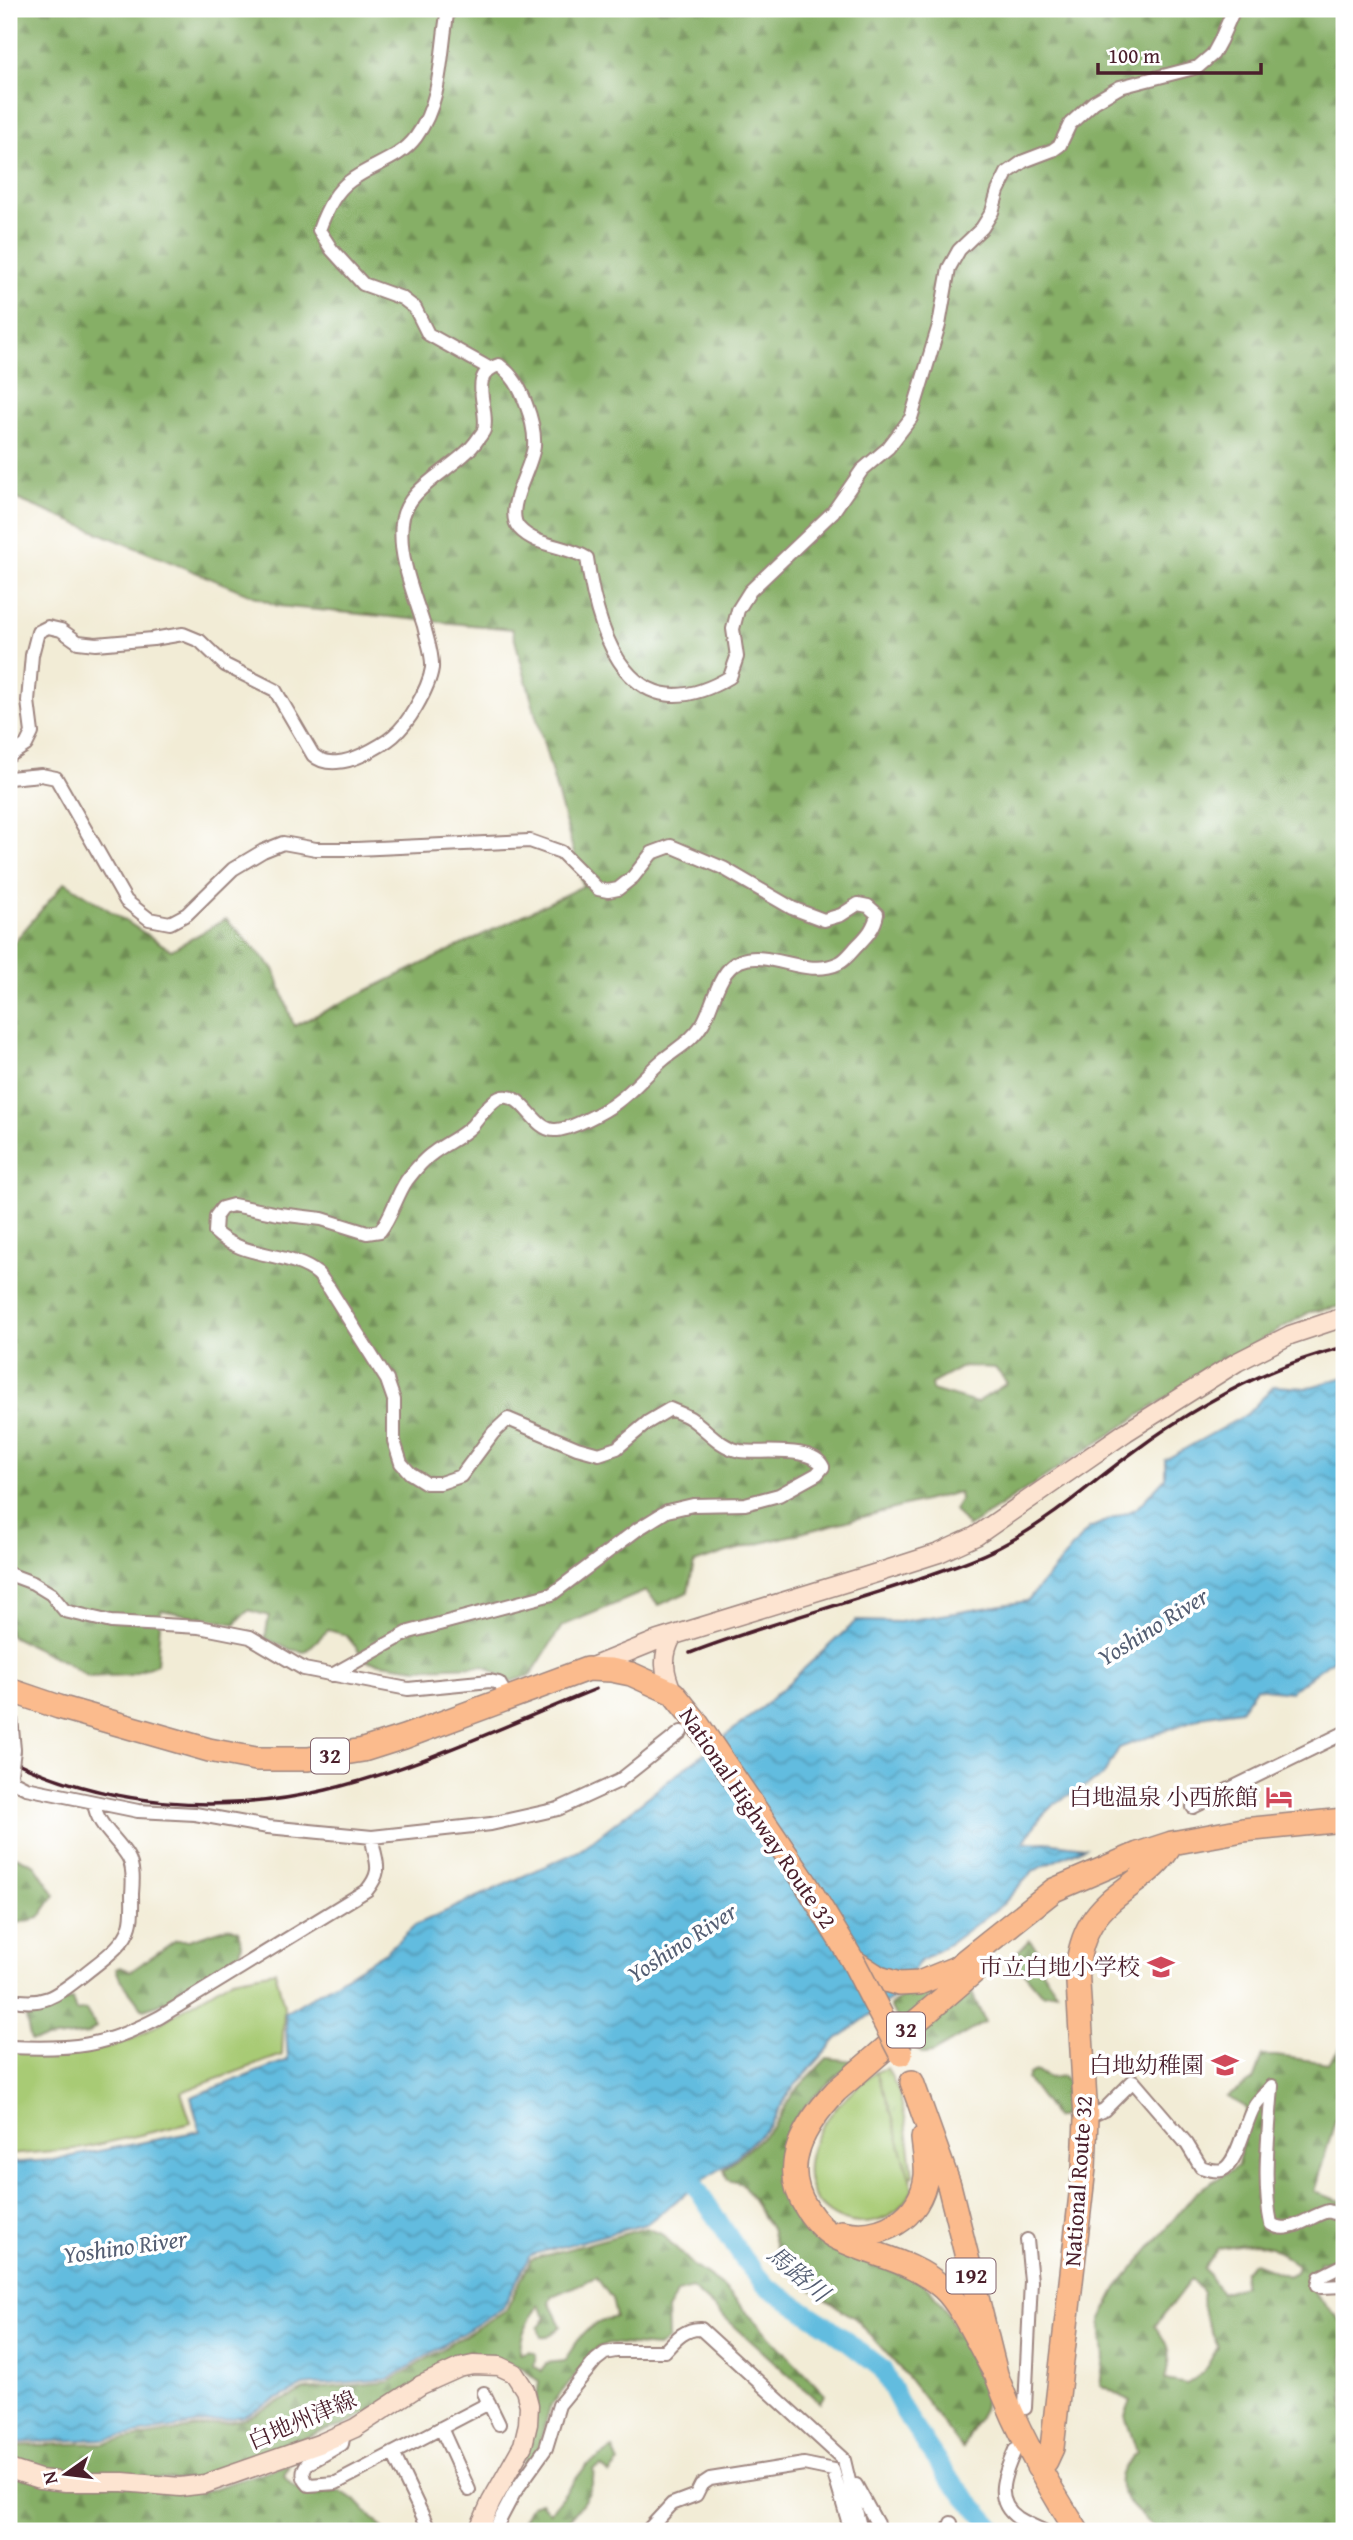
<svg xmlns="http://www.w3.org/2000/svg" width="1353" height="2540" font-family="'Gentium Book Plus','Noto Serif JP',serif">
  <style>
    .grass { fill: url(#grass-tufts); stroke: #797550; stroke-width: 2 }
    .forest { fill: url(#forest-firs); stroke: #686748; stroke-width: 2; fill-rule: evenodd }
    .green { fill: #a8cb74; stroke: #797550; stroke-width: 2 }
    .water { fill: url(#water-waves); stroke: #566e85; stroke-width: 2 }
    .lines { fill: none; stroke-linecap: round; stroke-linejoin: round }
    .river { stroke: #62bcdf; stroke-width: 19 }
    .street-casing { stroke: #9e8680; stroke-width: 16 }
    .secondary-casing { stroke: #9e8680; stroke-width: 21 }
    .highway-casing { stroke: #9e8680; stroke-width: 26 }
    .street { stroke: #fff; stroke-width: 12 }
    .secondary { stroke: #fde4d1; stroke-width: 18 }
    .highway { stroke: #fbbb8d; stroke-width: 23 }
    .rail { stroke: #4a1f2b; stroke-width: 3.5 }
    .street-bridge-casing { stroke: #9e8680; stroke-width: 16; stroke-linecap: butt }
    .highway-bridge-casing { stroke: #9e8680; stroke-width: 26; stroke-linecap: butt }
    .street-bridge { stroke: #fff; stroke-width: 12 }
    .highway-bridge { stroke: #fbbb8d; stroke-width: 23 }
    .labels { text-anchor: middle; stroke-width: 7; stroke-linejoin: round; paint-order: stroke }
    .shield { fill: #fff; stroke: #80626b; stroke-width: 2 }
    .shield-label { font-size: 21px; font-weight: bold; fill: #4a1f2b }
    .poi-label { font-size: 23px; fill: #4a1f2b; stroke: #fff; text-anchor: end }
    .street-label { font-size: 23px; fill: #4a1f2b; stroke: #fff }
    .water-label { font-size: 24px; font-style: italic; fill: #545e73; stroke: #fff }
  </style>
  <defs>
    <pattern id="grass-tufts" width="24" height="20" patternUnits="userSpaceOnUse" patternTransform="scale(1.75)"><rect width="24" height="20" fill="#a8cb74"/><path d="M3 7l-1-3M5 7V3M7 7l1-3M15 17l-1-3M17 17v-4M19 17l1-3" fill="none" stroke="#92ae65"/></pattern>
    <pattern id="forest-firs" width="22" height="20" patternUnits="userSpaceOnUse" patternTransform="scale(1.75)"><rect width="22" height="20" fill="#86af66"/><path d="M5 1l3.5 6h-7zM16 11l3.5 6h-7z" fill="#708e54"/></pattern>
    <pattern id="water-waves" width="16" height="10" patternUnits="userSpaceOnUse" patternTransform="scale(1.75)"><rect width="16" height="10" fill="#62bcdf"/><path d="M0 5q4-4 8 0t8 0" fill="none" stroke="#5398b5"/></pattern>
  </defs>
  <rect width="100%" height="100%" fill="#fff"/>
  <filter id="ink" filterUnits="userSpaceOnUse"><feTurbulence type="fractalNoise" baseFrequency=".0143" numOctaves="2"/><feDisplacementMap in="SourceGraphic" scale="14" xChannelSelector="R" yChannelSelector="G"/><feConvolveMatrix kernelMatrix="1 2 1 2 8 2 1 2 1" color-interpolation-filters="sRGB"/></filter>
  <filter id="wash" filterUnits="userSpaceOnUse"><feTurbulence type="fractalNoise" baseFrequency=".00686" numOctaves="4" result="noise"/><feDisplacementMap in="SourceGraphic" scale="28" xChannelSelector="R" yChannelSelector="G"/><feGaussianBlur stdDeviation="1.57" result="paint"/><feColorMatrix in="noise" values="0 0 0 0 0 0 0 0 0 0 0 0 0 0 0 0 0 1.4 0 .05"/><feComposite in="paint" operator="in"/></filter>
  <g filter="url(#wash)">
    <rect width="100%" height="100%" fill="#f2ecd6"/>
    <path class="grass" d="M887,2068L898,2090L906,2121L913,2176L909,2177L889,2106L876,2072Z"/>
    <path class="forest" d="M9,9H1344V1306L1310,1312L1217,1365L968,1527L954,1510L960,1500L959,1492L727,1552L694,1563L688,1592L659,1605L646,1591L562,1626L531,1675L510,1682L484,1666L416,1668L367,1661L346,1635L328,1630L305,1652L288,1649L265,1638L269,1616L248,1610L235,1624L161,1610L157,1664L130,1675L89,1677L63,1661L9,1635V948L65,882L171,950L226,919L274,969L294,1026L583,886L512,629L278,606L9,496ZM964,1366L995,1368L1007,1383L976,1403L932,1390L931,1384Z
      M16,1856L35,1865L55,1895L39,1918L9,1925V1858Z
      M229,1927L239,1931L242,1944L240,1954L172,2000L143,2009L120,1979L116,1969L120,1967L131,1971L176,1940H189Z
      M1029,1940L1044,1957L1038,1965L1057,1992L1042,1994L1012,1958Z
      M950,1980L900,2024L890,2006C905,1992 931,1989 950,1980Z
      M972,1993L985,2022L932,2053L923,2054L910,2043Z
      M72,1999L76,2012L86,2010L96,2027L88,2034L31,2041L25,2014Z
      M1344,2043V2091L1314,2192L1344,2202V2262L1338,2260L1320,2262V2271L1308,2281L1307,2285L1344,2324V2531H1158C1131,2504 1099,2487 1137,2452L1125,2416L1131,2401L1100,2385L1104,2358L1101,2320L1117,2288L1197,2191L1238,2166L1247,2108L1227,2097L1253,2080L1262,2056H1276L1329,2063ZM1254,2243L1271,2247L1298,2266L1296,2272L1288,2276L1254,2263L1244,2271L1243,2286L1221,2293L1204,2268L1218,2248ZM1191,2279L1203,2292C1199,2311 1211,2329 1218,2347L1203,2373L1187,2384L1165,2380C1171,2353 1171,2348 1155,2326Z
      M827,2058L853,2061C831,2082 802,2103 788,2130C764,2175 788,2225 830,2246C852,2257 877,2265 899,2274C907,2277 918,2279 924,2284C952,2309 970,2361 986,2395L983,2409L962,2448L904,2373L856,2319L809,2288L781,2265L771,2229L743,2184L728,2180L724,2170L773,2127L793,2093Z
      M1035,2071L1050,2078L1062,2076L1070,2085L1064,2115L1056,2118L1027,2079L1029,2074Z
      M646,2228L662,2234L693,2265L721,2285L825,2395L820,2403L692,2288L678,2292L667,2310L668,2339L658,2347L608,2343L596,2349L550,2407L535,2460L528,2466L524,2465L523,2460L534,2419L539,2382L523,2368L492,2356L464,2360L343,2426L319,2432L202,2480L47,2474L9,2460V2446L104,2443L244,2419L304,2390L389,2382L506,2310L531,2259ZM596,2277L612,2299L616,2317C585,2324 581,2336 564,2361L546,2363L542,2371L534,2366L536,2354L530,2351L520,2354C520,2334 528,2322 538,2305L546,2318L538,2327L541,2337L551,2335L561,2326L549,2302L552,2296Z
      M613,2449L619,2463L609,2474L601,2466L593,2470C597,2492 573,2514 560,2531H534L520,2526L531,2505L541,2502L550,2512L586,2466Z
      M289,2464L284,2476C299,2498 317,2493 341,2491L356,2501L385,2531H9V2476L206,2491Z"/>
    <path class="green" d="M275,1971L284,2006L282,2055L181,2092L191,2123L84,2148L9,2155V2051L87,2052L114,2046L139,2036L233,1979Z
      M876,2072L889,2106L913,2189C878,2264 752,2205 836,2108C848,2095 861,2082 876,2072Z"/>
    <path class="water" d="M1344,1377V1651L1290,1692L1256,1688L1240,1710L1207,1715L1119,1748L1103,1776L1055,1803L1040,1818L1023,1843L1046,1842L1085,1847L1033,1871L1003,1904L952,1942L919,1962L897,1995L837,2039L790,2091L770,2125L727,2165L709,2176L646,2224L530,2255L503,2308L389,2379L303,2386L244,2416L106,2439L9,2443V2163L53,2160L200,2131L191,2097L288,2060L285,2013L387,1951L415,1925L579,1851L760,1709L856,1621L899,1622L1027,1601L1089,1528L1136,1509L1165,1478V1460L1247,1414L1274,1386L1307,1388Z"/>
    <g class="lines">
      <path class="river" d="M682,2166L744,2260L766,2286L827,2326L882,2369L905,2413L948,2477L996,2531"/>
    </g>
  </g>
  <g filter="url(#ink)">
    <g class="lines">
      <g class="street-casing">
        <path id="street" d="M448,9C440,52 443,100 416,137C399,160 372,164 350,181C334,192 325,213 319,230L332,250L363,284L402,298L415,308L428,334L489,368
          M9,756L26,745L32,733L28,701L32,655L38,632L48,627L61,630L78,642L96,644L153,639L183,634L200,641L225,665L275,690L313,755C326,767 347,762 362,755C389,742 401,733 416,707C423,695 430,682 432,668C433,654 427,640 424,626C414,594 398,557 402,523C405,486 459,468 478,439C480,436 483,433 484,430C490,408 466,375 499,365C513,375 520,388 526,404C531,417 535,432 534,446C532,468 503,510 519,528C536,547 566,545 587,558C598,638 631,736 730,677L737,657L733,629L738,610L750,591L833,512L862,470L888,448L911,418L939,325L949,268L959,250L982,228L992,212L998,191L1007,173L1024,161L1053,150L1060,145L1070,124L1094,102L1120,87L1198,67L1213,54L1220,41L1234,9
          M9,778L41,775L56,778L126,901L149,919L170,923L187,914L233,869L263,851L283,843L316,849H356L530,841L561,852L598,889L608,891L618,889L633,877L652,853L671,846L723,868L792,908L824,920L841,915L858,904L868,906L877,914C875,927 867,936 858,945C853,950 846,960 839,963C806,979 770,949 740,961C718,970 714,1004 703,1023C693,1040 679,1047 664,1059C648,1072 634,1090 617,1102C606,1111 568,1131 554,1130C533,1129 524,1093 502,1097C490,1100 480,1117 472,1126C460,1138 446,1143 433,1153C424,1159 414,1171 407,1180C396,1196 392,1216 380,1231L367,1233L322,1219L279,1214L233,1205L222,1208L216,1216L215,1232C243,1259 290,1251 318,1274C322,1278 325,1284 329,1288L387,1380L394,1400V1441L401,1463L410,1473L426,1483H440L461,1476L493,1433L508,1419L577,1448L599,1454L617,1448L648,1422L670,1409C676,1412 684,1414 690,1418C707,1429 719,1447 740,1451C761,1454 813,1445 823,1467L817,1474L779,1495L745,1504L693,1505L667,1511L638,1529L552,1594L409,1632L332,1675
          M9,1574L33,1583L51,1594L65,1611L111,1622L199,1627L250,1637L304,1669L408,1689L490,1681L499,1683L508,1698
          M9,1695L14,1750
          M11,1773L12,1781L26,1788L138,1811L195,1814L268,1827L372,1837L491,1824L558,1809L619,1781L681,1732
          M1193,1807L1344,1733
          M9,1999C43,2007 56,1996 82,1976C97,1963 125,1946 130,1926C133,1917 132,1904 132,1894C133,1882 134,1867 128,1857C117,1838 97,1826 94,1803
          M9,2047C72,2050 104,2047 160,2017L367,1890C385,1868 374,1861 372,1837
          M1086,2118L1104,2110L1133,2081L1187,2144L1201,2167C1207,2169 1215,2172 1222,2170C1238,2164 1245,2121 1254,2107C1258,2100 1266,2093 1272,2086C1269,2132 1262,2179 1271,2224C1289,2236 1309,2216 1328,2211L1344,2216
          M1344,2265L1320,2277L1318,2285L1322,2287L1344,2286
          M484,2393L499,2424
          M1025,2408L1031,2281L1027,2240
          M441,2428L469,2490
          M344,2433L342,2444L307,2464C302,2471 302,2478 309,2485L336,2483L489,2403
          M1015,2450C1005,2473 992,2500 1018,2518C1026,2523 1035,2527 1044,2531
          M393,2453L426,2523
          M856,2485L881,2531
          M494,2531L514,2493L546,2448L559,2405L596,2360L605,2353L616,2351H665C675,2340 685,2328 701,2329L844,2460L861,2531
          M647,2531L672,2504L696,2495L701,2485L710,2479L804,2464L833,2470L851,2531
          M948,2531L951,2523"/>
      </g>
      <g class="secondary-casing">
        <path id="secondary" d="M672,1637C661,1657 664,1673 673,1693
          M589,1668L658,1640L880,1572L939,1553L976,1536L1126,1432L1237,1362L1290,1335L1344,1317
          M9,2469L40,2479L66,2482H123L180,2487L205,2484L319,2444L355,2428L421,2385L459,2368L473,2365L499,2366L514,2373L525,2390L529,2405L528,2424L523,2445L491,2502L478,2531"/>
      </g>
      <g class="highway-casing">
        <path id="highway" d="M9,1690L59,1707L209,1750L256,1759H308L363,1750L404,1737L587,1669L611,1670L631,1674L673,1693L694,1719L805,1882L853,1961L879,1978L899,1984L919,1983L956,1968L1054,1890L1138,1854L1172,1843L1243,1830L1344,1820
          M984,1963L836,2091C805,2124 778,2165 807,2209C815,2221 824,2232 837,2238C873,2256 912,2260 943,2288C963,2306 981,2350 996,2374
          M912,2082L949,2185L996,2374C1016,2430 1045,2481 1077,2531
          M841,2232C880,2241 921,2219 926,2176C927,2164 924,2150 923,2138
          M1038,2467L1046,2461L1052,2448L1084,2168L1086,2118L1077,1966C1080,1951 1083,1937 1091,1924C1111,1890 1153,1879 1172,1843"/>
      </g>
      <use href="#street" class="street"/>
      <use href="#secondary" class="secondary"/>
      <use href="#highway" class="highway"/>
      <path class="rail" d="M690,1653C765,1624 843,1605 918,1579C948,1568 979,1559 1007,1543C1052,1519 1091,1483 1132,1453C1197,1404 1265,1367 1344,1347
        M9,1759C106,1807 222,1815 326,1790C415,1769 511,1723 596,1689"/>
      <g class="street-bridge-casing">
        <path id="street-bridge" d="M11,1773L14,1750"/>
      </g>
      <g class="highway-bridge-casing">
        <path id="highway-bridge" d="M853,1961L901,2054"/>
      </g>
      <use href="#street-bridge" class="street-bridge"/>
      <use href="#highway-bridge" class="highway-bridge"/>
    </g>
  </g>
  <defs>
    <g id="hotel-bare" transform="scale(2.1)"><path d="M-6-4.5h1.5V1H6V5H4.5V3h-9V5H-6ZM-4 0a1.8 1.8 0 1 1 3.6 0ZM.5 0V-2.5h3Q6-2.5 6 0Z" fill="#d1495b" stroke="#fff" stroke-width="2.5" paint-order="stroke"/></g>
    <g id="school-bare" transform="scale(2.1)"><path d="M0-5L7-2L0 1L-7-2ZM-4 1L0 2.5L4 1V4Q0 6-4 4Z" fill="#d1495b" stroke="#fff" stroke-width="2.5" paint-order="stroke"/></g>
  </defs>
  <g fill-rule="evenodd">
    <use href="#hotel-bare" x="1279" y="1797"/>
    <use href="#school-bare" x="1161" y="1967"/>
    <use href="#school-bare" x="1225" y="2065"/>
  </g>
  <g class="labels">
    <g class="shield">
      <rect x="311" y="1738.5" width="38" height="35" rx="5"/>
      <rect x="887" y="2012.5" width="38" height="35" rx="5"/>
      <rect x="946.5" y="2258.5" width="49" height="35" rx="5"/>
    </g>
    <g class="shield-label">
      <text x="330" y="1763">32</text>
      <text x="906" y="2037">32</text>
      <text x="971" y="2283">192</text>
    </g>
    <g class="poi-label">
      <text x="1258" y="1805">白地温泉 小西旅館</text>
      <text x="1140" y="1975">市立白地小学校</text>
      <text x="1204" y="2073">白地幼稚園</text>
    </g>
    <g class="street-label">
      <text transform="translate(758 1818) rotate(56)" y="8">National Highway Route 32</text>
      <text transform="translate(1078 2181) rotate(-86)" y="8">National Route 32</text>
      <text transform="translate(302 2420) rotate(-23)" y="8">白地州津線</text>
    </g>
    <g class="water-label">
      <text transform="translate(1153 1627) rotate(-32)" y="8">Yoshino River</text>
      <text transform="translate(682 1943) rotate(-33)" y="8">Yoshino River</text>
      <text transform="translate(125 2247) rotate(-8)" y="8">Yoshino River</text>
      <text transform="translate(798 2274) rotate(40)" y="8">馬路川</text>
    </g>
  </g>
  <rect width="1353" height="2540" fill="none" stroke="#fff" stroke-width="35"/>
  <g transform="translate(66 2474) rotate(256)" stroke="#ffffff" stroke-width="5" paint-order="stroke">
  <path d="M0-5L12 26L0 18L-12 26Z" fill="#4a1f2b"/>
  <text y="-10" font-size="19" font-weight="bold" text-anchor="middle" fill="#4a1f2b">N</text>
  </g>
  <path d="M1098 63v10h163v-10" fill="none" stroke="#4a1f2b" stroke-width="3.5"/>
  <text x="1108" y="63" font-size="21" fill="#4a1f2b" stroke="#ffffff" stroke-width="5" paint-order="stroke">100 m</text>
</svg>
